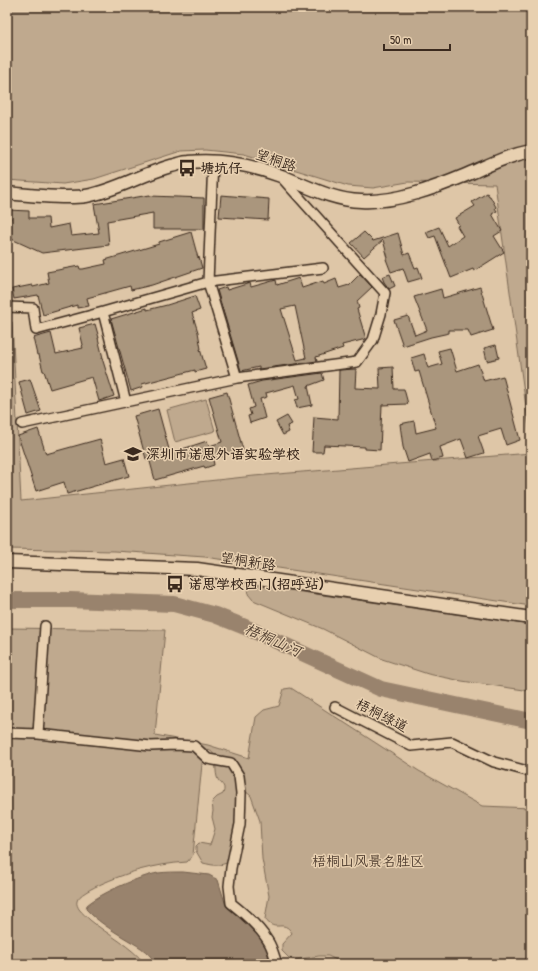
<svg xmlns="http://www.w3.org/2000/svg" width="538" height="971" font-family="'Patrick Hand','LXGW WenKai TC',sans-serif">
  <style>
    .green { fill: #bfa98e; stroke: #7d6a56 }
    .water { fill: #99836d; stroke: #735f4d }
    .lines { fill: none; stroke-linecap: round; stroke-linejoin: round }
    .river { stroke: #99836d; stroke-width: 16 }
    .building { fill: #aa967d; stroke: #3b2a1e; fill-rule: evenodd }
    .street-casing { stroke: #3b2a1e; stroke-width: 12 }
    .secondary-casing { stroke: #3b2a1e; stroke-width: 15 }
    .street { stroke: #e8d0b0; stroke-width: 9 }
    .secondary { stroke: #e8d0b0; stroke-width: 12 }
    .labels { text-anchor: middle; stroke-width: 3; stroke-linejoin: round; paint-order: stroke }
    .street-label { font-size: 14px; fill: #3b2a1e; stroke: #e8d0b0 }
    .poi-label { font-size: 14px; font-weight: bold; fill: #3b2a1e; stroke: #e8d0b0; text-anchor: start }
    .park-label { font-size: 14px; fill: #4f3d2f; stroke: #e8d0b0 }
    .water-label { font-size: 15px; font-style: italic; fill: #524032; stroke: #e8d0b0 }
  </style>
  <rect width="100%" height="100%" fill="#dec6a7"/>
  <filter id="ink" filterUnits="userSpaceOnUse"><feTurbulence type="fractalNoise" baseFrequency=".025" numOctaves="2"/><feDisplacementMap in="SourceGraphic" scale="8" xChannelSelector="R" yChannelSelector="G"/><feConvolveMatrix kernelMatrix="1 2 1 2 8 2 1 2 1" color-interpolation-filters="sRGB"/></filter>
  <g filter="url(#ink)">
    <path class="green" d="M7,7H531V443L495,184L408,182L373,188L348,186L244,154L205,150L181,151L94,179L63,184L7,180Z
      M7,321L12,322L21,501L254,476L531,453V606L205,557L115,551L7,549Z
      M206,399L215,431L175,442L167,410Z
      M254,586L267,587L531,625V691L462,681L428,674L382,659L323,629L253,600L248,594L249,589Z
      M7,628L165,630L155,735L208,745L249,758L256,717L264,710L279,706L284,689L291,688L419,771L482,806L531,808V964H345L328,956H319L295,960L289,958L282,951V944L292,933C283,918 276,934 265,919L269,896L262,859L260,821L251,796L244,790L239,816L235,822L234,827C250,843 239,862 219,865C214,866 208,864 203,863L196,851V846L199,843L210,845L215,829L212,817L213,811L212,802L217,797L223,794C227,783 219,785 217,777C214,767 219,755 209,750L204,755L202,764L193,855L187,862C171,863 154,866 139,870C128,873 79,890 77,901C76,904 78,907 79,909C82,913 87,917 90,920C108,935 131,946 145,964H7Z"/>
    <path class="water" d="M183,872L209,875L218,880L226,906L260,936L268,952V964H156C148,950 136,945 123,937C110,929 96,920 86,909L87,905C101,893 140,876 158,873C166,872 175,872 183,872Z"/>
    <g class="lines">
      <path class="river" d="M7,600H70L174,604L215,615L245,627L381,689L531,721"/>
    </g>
    <path class="building" d="M487,193L489,196H490L496,207L495,208L497,211L492,214L502,231L494,236L504,252L474,271L473,269L451,278L435,236L429,238L426,232L439,227L448,246L463,236L457,226L459,225L455,218L475,206L472,202Z
      M150,195V196L204,198V229H153V213L107,221L109,245L42,253L7,237V226L11,218H7V210L29,211V218H48L49,228L69,224L71,236L99,233L94,204Z
      M221,195L269,199L268,220L219,217Z
      M191,232L198,258L199,257L202,268L152,285L131,290L130,286L87,298L89,306L77,308V305L43,315L38,295L14,299L12,289L32,285L33,287L49,283L47,272L79,266L80,269H83L106,264L105,260L159,244V242Z
      M364,232L373,241L398,233L404,255L409,253L415,268L418,267L422,278L408,282L403,268L391,272L386,259L388,258L383,240L364,257L351,243Z
      M360,274L372,287L357,301L359,308L357,309L366,339L342,345L343,348L316,357L317,361L259,369V367L241,371L217,290L226,287L227,290L250,283L251,287L276,280L277,285L299,278L302,288L323,281L324,284L336,279L339,288L349,285ZM295,306L306,358L297,360L281,309Z
      M390,274L395,286L389,289L384,282L382,277Z
      M480,287L493,330L471,337L468,330H449V333L431,337L403,346L394,320L408,316L415,335L427,330L414,297L441,289L443,298Z
      M195,296L200,310L192,313L198,332L201,349H200L206,369L195,372V370L142,384L143,387L131,391L111,319L147,308V310L167,305Z
      M95,324L99,338H98L103,358H102L114,396L99,401L92,377L50,389L44,371H43L39,355H37L33,338L51,333L56,354L83,348L82,346L83,345L79,328Z
      M496,345L499,358L487,361L484,348Z
      M450,348L457,371L478,364L484,381L503,376L520,440L506,445L501,429L478,436L484,453L468,458L461,439L440,447L443,458L432,461L430,454L408,462L403,447L400,424L414,421L416,433L436,428L419,371L415,372L411,358L424,354L428,368L442,364L438,351Z
      M393,367L394,389H404L408,404L382,405L380,450L365,449V447L324,445L323,452H312L314,417L338,419L339,370L356,369L355,388L380,389L379,368Z
      M322,373L324,380L308,386L312,405L297,408L295,400L299,399L295,385L266,393L267,397L260,399L265,418L250,423L248,416L251,415L249,409L254,407L248,385L262,381Z
      M30,379L41,411L28,415L19,382Z
      M227,392L243,450L213,459L214,465L205,468L204,466L155,480L149,458L146,459L134,416L158,409L170,453L207,441L209,446L222,442L209,397Z
      M287,416L292,424L287,426L289,432L283,435L276,422Z
      M38,429L46,454L100,439L106,463L124,458L129,476L67,494L64,482L36,491L18,436Z"/>
    <g class="lines">
      <g class="street-casing">
        <path id="street" d="M213,161L208,282L237,378
          M7,307L33,308L36,330L103,312L208,282L323,268
          M103,312L126,402
          M22,424L237,378L357,362L373,340L381,314L385,293L281,177
          M335,707L411,746L452,742L494,762L531,772
          M7,733L38,734L151,746L175,745L194,746L208,759L231,763L239,776L241,793L240,824L231,868L229,886L231,903C245,914 259,926 268,941C272,947 274,955 276,961
          M38,734L45,626"/>
      </g>
      <g class="secondary-casing">
        <path id="secondary" d="M7,193C27,195 47,197 67,197C73,197 80,197 86,196C115,191 142,174 171,166C177,165 183,162 189,162C220,159 251,165 281,176C307,186 332,200 361,201C395,203 435,188 466,175C489,165 506,156 531,151
          M7,562L197,569L531,618"/>
      </g>
      <use href="#street" class="street"/>
      <use href="#secondary" class="secondary"/>
    </g>
  </g>
  <defs>
    <g id="bus-bare" transform="scale(1.38)"><path d="M-5-6H5V4H4V6H2V4H-2V6H-4V4H-5ZM-3.5-4V0h7V-4ZM-3.5 1.2v1.5H-2V1.2ZM2 1.2v1.5H3.5V1.2Z" fill="#3b2a1e" stroke="#e8d0b0" stroke-width="2.5" paint-order="stroke"/></g>
    <g id="school-bare" transform="scale(1.38)"><path d="M0-5L7-2L0 1L-7-2ZM-4 1L0 2.5L4 1V4Q0 6-4 4Z" fill="#3b2a1e" stroke="#e8d0b0" stroke-width="2.5" paint-order="stroke"/></g>
  </defs>
  <g fill-rule="evenodd">
    <use href="#bus-bare" x="187" y="168"/>
    <use href="#school-bare" x="133" y="454"/>
    <use href="#bus-bare" x="175" y="584"/>
  </g>
  <g class="labels">
    <g class="street-label">
      <text transform="translate(276 160) rotate(19)" y="5">望桐路</text>
      <text transform="translate(248 561) rotate(8)" y="5">望桐新路</text>
      <text transform="translate(382 715) rotate(27)" y="5">梧桐绿道</text>
    </g>
    <g class="poi-label">
      <text x="200" y="173">塘坑仔</text>
      <text x="146" y="459">深圳市诺思外语实验学校</text>
      <text x="188" y="589">诺思学校西门(招呼站)</text>
    </g>
    <g class="park-label">
      <text x="368" y="866">梧桐山风景名胜区</text>
    </g>
    <g class="water-label">
      <text transform="translate(273 640) rotate(24)" y="5">梧桐山河</text>
    </g>
  </g>
  <rect width="538" height="971" fill="none" stroke="#e8d0b0" stroke-width="24"/>
  <rect x="12" y="12" width="514" height="947" fill="none" stroke="#3b2a1e" stroke-width="1.5" filter="url(#ink)"/>
  <path d="M384 44v6h66v-6" fill="none" stroke="#3b2a1e" stroke-width="2"/>
  <text x="390" y="44" font-size="12" fill="#3b2a1e" stroke="#e8d0b0" stroke-width="3" paint-order="stroke">50 m</text>
</svg>
